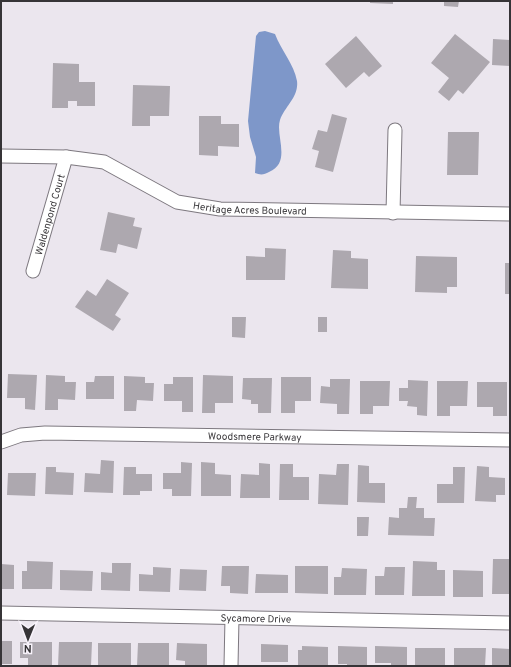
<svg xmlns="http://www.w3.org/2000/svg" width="511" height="667" font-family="Overpass,sans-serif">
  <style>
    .water { fill: #7e97c9 }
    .building { fill: #ada8af }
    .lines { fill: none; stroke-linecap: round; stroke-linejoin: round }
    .street-casing { stroke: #7d787f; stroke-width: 15 }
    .street { stroke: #fff; stroke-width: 13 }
    .labels { text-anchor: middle; stroke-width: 3; stroke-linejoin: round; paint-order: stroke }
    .street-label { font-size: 10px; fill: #363437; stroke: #f8f3fb }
  </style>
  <rect width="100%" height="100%" fill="#ebe6ee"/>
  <path class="water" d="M265,31L275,34C281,50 294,64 297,81C299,97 285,106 280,120C275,136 292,162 269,172C264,175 260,175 255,173L256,157L250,137L248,121L256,36L259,32Z"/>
  <path class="building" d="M370,1H393V4L370,3Z
    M444,1H459L458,7L444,6Z
    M455,34L490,62L463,94L458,90L449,101L438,92L449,78L431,63Z
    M356,36L382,66L369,77L364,72L346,88L325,64Z
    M493,39L510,40V66L492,65Z
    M53,63L79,64V82H95V106H77V101H68V108H52Z
    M133,85L170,86L169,116H150V126H132Z
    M332,114L347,118L333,172L315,167L319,151L312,149L318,130L327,132Z
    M199,116H221V124H239V147L218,146V156L199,155Z
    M448,132H479L478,175H447Z
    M108,212L135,218L133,226L142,228L137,249L118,244L116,253L100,250Z
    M265,248L286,249L285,280H246V256L265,257Z
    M333,250L351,251V258L368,259V289L331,288Z
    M416,256L457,257V287H447V293L415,292Z
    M505,263H510V294H505Z
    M107,279L129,293L115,315L121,319L113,331L75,307L87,290L96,296Z
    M232,317H246L245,338L232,337Z
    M318,317H327V332H318Z
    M8,374L37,375L35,410L25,409V398H7Z
    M46,375L65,376V382H76L75,400L58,399V410H45Z
    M203,375L233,376V403H215V413H202Z
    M95,376H114V399H86V382H94Z
    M124,376L145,377V383H154L153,401L137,400L136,411H124Z
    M173,377H193V412H182V401H164V384H173Z
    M281,377H311V401H295V413H281Z
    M243,378H272L271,413H258V404H251V400L242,399Z
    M330,379H350L349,414H337V404L320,403L321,386L330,387Z
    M408,380L428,381L427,416L417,415V407L407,406L408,401H399V388H408Z
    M360,381H390L389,406H373V414H360Z
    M437,381H468L467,406H450V416H437Z
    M477,382H507V416H493V407H477Z
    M101,460L114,461L113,493L84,492L85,473L100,474Z
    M181,462L192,463L191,496H172V489H163V473H181Z
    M201,462L215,463V474L231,475V496H201Z
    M259,463L270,464V498H240L241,474L259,475Z
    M280,464H293V477H309V500H279Z
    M337,464H349L348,505L318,504L319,474L336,475Z
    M358,465L369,466V483H385V503L357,502Z
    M477,466L489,467V477L505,478V495H496V502L475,501Z
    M46,467H56V472L74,473L73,495L45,494Z
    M124,467H136V474H152V491H140V495H123Z
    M453,467H465L464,503H437V484H453Z
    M8,473H36L35,496L7,495Z
    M408,497H417L416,508H424V518H435L434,536L388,535L389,517L399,518V508H407Z
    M357,517H369L368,536H357Z
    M493,559H509L510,594H492Z
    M27,561L53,562L52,589H22V571H27Z
    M413,561L437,562V570H445V596H412Z
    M112,563H131L130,591L101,590V572L112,573Z
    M1,564L14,565V589H1Z
    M222,566H249L248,594L230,593V586H221Z
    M295,566H328V594L295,593Z
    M153,567L171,568L170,592L139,591V574L153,575Z
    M385,567H405L404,595H375V576H384Z
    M342,568L367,569L366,595H334V577H341Z
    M180,569L207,570L206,591L179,590Z
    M60,570L93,571L92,591L60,590Z
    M453,570L483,571V597H453Z
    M256,574L288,575V593H255Z
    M1,641H12V664H1Z
    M20,642H52V666H28V658H20Z
    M59,642H92L91,666H58Z
    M98,643H131V666H98Z
    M138,643H169V666H137Z
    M177,643L207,644V666H185V661L176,660Z
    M261,644L288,645V662H261Z
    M302,646L328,647V666L298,665V650H302Z
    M338,646L367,647V666H347V664H338Z
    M375,646L407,647V666H391V663H375Z
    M415,648H445V666L415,665Z
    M454,648H486L485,666H454Z
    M492,648L510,649V666H492Z"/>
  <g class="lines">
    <g class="street-casing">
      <g id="street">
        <path id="s1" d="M1,156L66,157L104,162L177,202L220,209L510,214"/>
        <path d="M393,213L395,130"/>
        <path id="s2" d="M33,271L66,157"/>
        <path id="s3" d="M1,442L21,435L45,433L510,440"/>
        <path id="s4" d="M1,613L510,623"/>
        <path d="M231,666L232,618"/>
      </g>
    </g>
    <use href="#street" class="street"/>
  </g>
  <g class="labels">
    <g class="street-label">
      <text dy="4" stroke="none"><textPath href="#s1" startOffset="260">Heritage Acres Boulevard</textPath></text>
      <text dy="4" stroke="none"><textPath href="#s2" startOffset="59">Waldenpond Court</textPath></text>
      <text dy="4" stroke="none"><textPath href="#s3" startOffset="255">Woodsmere Parkway</textPath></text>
      <text dy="4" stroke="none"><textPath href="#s4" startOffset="255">Sycamore Drive</textPath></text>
    </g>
  </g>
  <rect width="511" height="667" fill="none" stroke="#363437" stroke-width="4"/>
  <g transform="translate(28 639) rotate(181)" stroke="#f8f3fb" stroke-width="3" paint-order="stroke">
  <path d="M0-3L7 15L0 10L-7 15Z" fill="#363437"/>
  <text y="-6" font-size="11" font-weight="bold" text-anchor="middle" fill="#363437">N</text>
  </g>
</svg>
